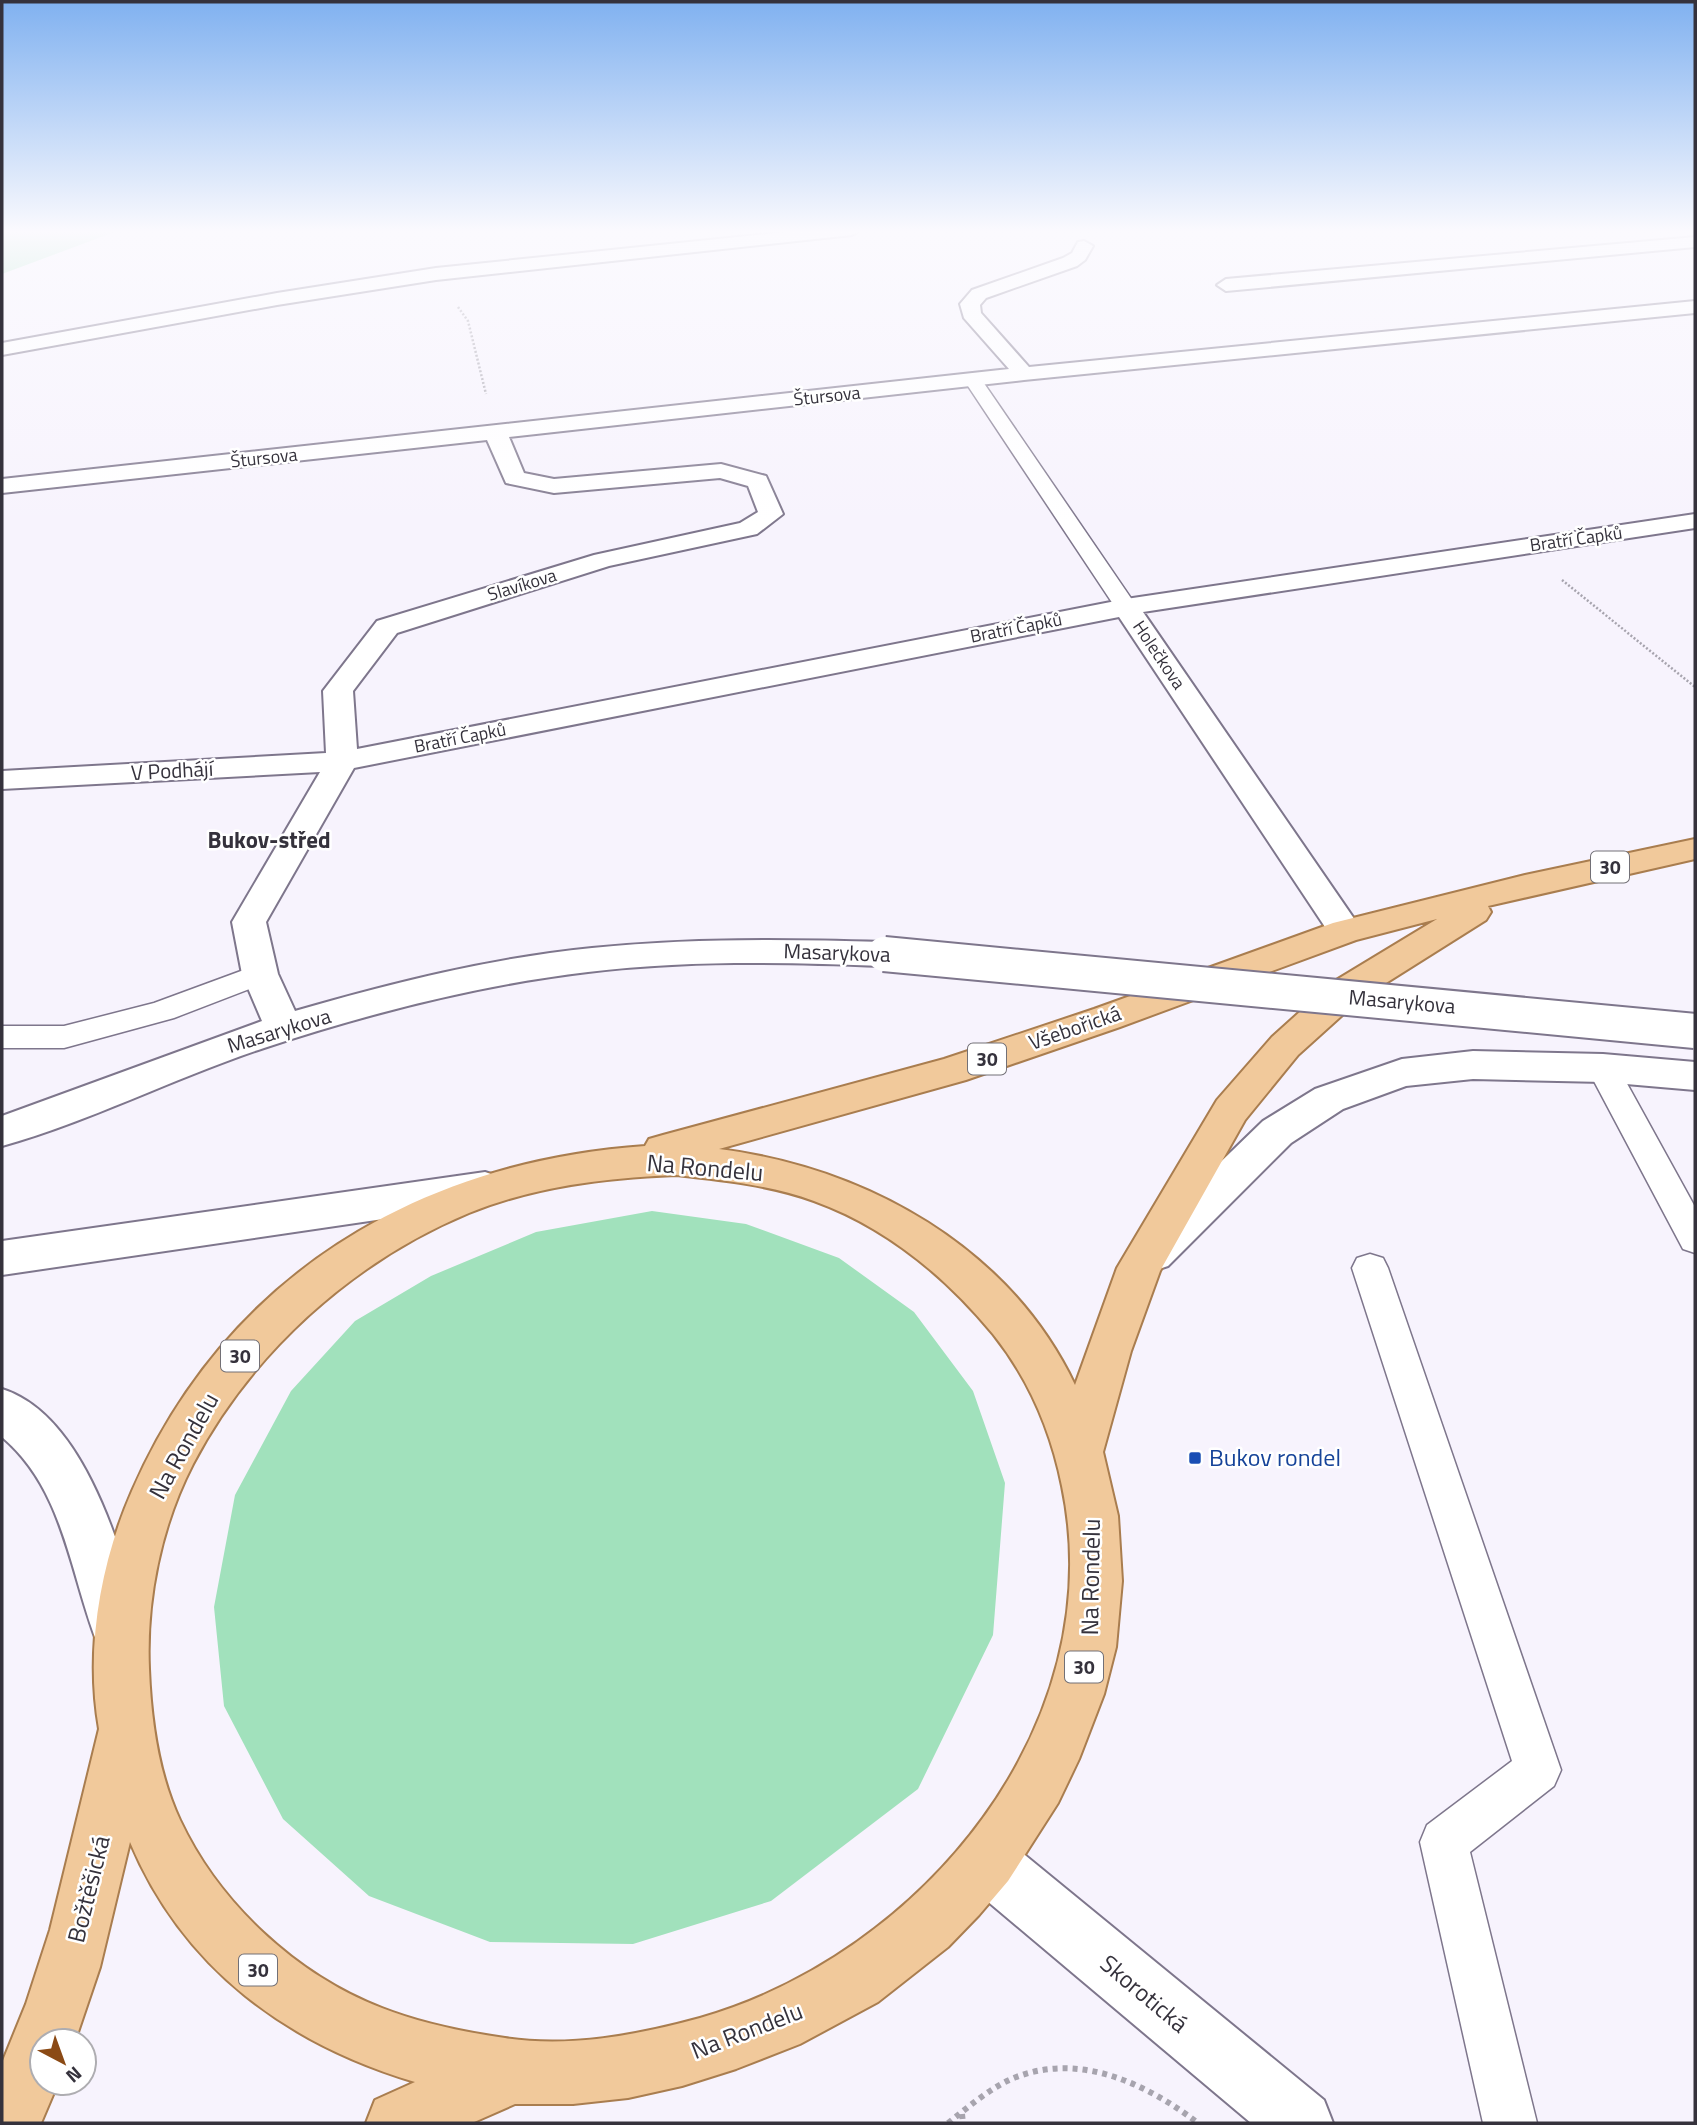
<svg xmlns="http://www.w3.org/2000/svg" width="1697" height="2125" font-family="'Titillium Web',sans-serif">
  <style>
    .green { fill: #a1e1bc }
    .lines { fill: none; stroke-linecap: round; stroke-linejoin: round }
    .service-casing { stroke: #7e768c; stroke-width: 3 }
    .minor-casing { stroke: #7e768c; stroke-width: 4 }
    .tertiary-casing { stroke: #7e768c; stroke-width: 4 }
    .primary-casing { stroke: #a97d4f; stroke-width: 4 }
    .path-far1 { stroke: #a7a4ae; stroke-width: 2.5; stroke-dasharray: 2 2; stroke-linecap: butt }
    .path { stroke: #a7a4ae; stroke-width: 6; stroke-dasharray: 5 5; stroke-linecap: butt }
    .service { fill: #fff; fill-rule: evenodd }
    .minor { fill: #fff; fill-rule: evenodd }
    .tertiary { fill: #fff; fill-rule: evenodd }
    .primary { fill: #f1c99b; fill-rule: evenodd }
    .minor-bridge-casing { stroke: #7e768c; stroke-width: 38; stroke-linecap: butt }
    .minor-bridge { stroke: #fff; stroke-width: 34 }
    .transit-dot { fill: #1a4fb4; stroke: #fff; stroke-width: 2.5 }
    .labels { text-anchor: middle; stroke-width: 5; stroke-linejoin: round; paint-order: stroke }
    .far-street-label { font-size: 18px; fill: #35323c; stroke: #fff }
    .shield { fill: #fff; stroke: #727076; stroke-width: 2 }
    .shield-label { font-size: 19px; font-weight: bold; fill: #35323c }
    .street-label { font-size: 21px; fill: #35323c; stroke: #fff }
    .neighbourhood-label { font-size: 23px; font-weight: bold; fill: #35323c; stroke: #fff }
    .near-street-label { font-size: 24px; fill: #35323c; stroke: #fff }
    .near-transit-label { font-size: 24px; fill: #164399; stroke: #fff; text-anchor: start }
  </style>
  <rect width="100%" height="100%" fill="#f7f3fd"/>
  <path class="green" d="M2,230H120L2,274Z
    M652,1211L746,1224L839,1258L914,1312L973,1391L1005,1483L993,1635L918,1789L771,1901L633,1944L490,1942L369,1896L283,1819L224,1706L214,1607L235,1495L291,1391L355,1321L431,1276L536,1232Z"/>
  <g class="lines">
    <g class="service-casing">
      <path id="service" d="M973,375L979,376L1137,607L1134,612H1118L1115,607L964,380Z
        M260,964L270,967L275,974L270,981L174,1018L64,1048H2V1026H64L154,1003Z
        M1603,1057L1614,1060L1695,1207V1253L1683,1249L1587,1068L1592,1060Z
        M1370,1254L1383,1258L1388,1268L1561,1770L1554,1786L1470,1852L1537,2123H1483L1420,1842L1427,1825L1512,1761L1352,1268L1357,1258Z"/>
    </g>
    <g class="minor-casing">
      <path id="minor" d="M806,230H861L852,235L436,280L277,305L2,355V343L277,293L436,268Z
        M1695,237V247L1226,291L1217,285L1226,279Z
        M1084,241L1093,246L1085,260L1077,266L986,298L980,305L981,313L1029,367L1695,301V313L1024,380L509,437L524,473L554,479L721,464L766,476L783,514L757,534L609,566L397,633L353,691L357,749L1126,599L1695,514V528L1143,612L1357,923L1363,931L1357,939L1345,942L1333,939L1119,617L354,768L266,922L278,974L295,1011C392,983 491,958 592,948C689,938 786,939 884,942L897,946L902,954L897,962L884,966C785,962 686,960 588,972C478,985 370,1013 264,1048C176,1077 91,1121 2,1146V1116L262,1021L242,974L232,922L320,772L2,789V771L326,753L323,691L377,621L594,555L740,523L758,512L748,486L720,478L554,493L506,483L487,440L2,493V479L1009,369L964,318L960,304L972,290L1063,258L1072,253L1078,242Z
        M1473,1051L1603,1054L1695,1062V1090L1603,1082L1473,1079L1406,1086L1343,1109L1291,1143L1168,1266L1153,1271L1138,1266L1131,1254L1138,1242L1263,1121L1315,1089L1402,1059Z
        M988,1834L1009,1842L1324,2100L1333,2123H1251L967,1884L959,1863L967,1842Z"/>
    </g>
    <g class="tertiary-casing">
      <path id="tertiary" d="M485,1172L500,1177L506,1188L500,1199L485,1204L2,1275V1241Z
        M2,1389C87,1416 122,1556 145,1632L138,1650L119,1658L100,1650C70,1578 66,1491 2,1437Z"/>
    </g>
    <g class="primary-casing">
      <path id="primary" d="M1695,839V859L1488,906L1491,912L1486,920L1359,1000L1298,1055L1245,1120L1160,1271L1131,1351L1103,1452L1118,1516L1122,1581L1116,1647L1104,1694L1079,1759L1058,1803L1008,1881L979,1915L948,1947L878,2002L800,2044L736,2069L682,2086L628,2098L573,2104H515L472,2123H366L375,2100L415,2082C287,2044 183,1968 130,1842L100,1967L75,2041H42V2083H58L41,2123H2V2063L26,2004L50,1930L99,1729C85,1650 100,1564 132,1491C225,1277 417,1162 645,1146L649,1139L663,1135L944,1059L1094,1009L1333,923L1525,875ZM1437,919L1333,982L1272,1037L1217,1100L1117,1268L1075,1385C1009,1247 867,1168 719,1149L966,1080L1120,1027L1356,940ZM676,1175C722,1180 770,1185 814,1201C886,1227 945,1276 993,1334C1029,1379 1051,1431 1062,1486C1112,1726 922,1954 700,2018C638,2035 569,2048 505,2038C464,2032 420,2023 382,2008C296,1975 219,1903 180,1820C158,1773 151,1720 149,1669C146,1600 161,1526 193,1464C251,1353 353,1261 469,1213C535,1186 606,1178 676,1175Z"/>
    </g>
    <path class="path-far1" d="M458,307L468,321L486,394
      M1562,580L1695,687"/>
    <path class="path" d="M962,2114L963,2123
      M948,2123C970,2106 993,2085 1019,2076C1083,2053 1148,2085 1198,2123"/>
    <use href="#service" class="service"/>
    <use href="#minor" class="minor"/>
    <use href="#tertiary" class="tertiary"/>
    <use href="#primary" class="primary"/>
    <g class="minor-bridge-casing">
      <path id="minor-bridge" d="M884,954L1695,1031"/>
    </g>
    <use href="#minor-bridge" class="minor-bridge"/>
  </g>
  <linearGradient id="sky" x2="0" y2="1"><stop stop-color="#80b1f0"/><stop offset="0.44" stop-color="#fbfafe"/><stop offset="1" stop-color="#fbfafe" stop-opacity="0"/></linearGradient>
  <rect width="1697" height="527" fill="url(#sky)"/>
  <rect class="transit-dot" x="1188" y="1451" width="14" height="14" rx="3.5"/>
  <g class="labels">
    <g class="far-street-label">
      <text transform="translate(827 396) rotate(-6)" y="6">Štursova</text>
      <text transform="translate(264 458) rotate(-6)" y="6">Štursova</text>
      <text transform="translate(1576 539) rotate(-8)" y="6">Bratří Čapků</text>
      <text transform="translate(522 585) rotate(-17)" y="6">Slavíkova</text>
      <text transform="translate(1016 628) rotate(-11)" y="6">Bratří Čapků</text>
      <text transform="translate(1159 655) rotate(56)" y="6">Holečkova</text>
      <text transform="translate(460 738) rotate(-11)" y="6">Bratří Čapků</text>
    </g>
    <g class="shield">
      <rect x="1591" y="851.5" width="38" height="31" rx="5"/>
      <rect x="968" y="1043.5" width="38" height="31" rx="5"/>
      <rect x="221" y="1340.5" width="38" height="31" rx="5"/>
      <rect x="1065" y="1651.5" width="38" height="31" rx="5"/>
      <rect x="239" y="1954.5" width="38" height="31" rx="5"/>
    </g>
    <g class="shield-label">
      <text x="1610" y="874">30</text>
      <text x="987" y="1066">30</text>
      <text x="240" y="1363">30</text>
      <text x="1084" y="1674">30</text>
      <text x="258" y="1977">30</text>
    </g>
    <g class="street-label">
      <text transform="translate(172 771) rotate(-3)" y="7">V Podhájí</text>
      <text transform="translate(837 953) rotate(2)" y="7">Masarykova</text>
      <text transform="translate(1402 1002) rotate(5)" y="7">Masarykova</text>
      <text transform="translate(1075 1028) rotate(-19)" y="7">Všebořická</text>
      <text transform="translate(279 1031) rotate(-17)" y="7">Masarykova</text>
    </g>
    <g class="neighbourhood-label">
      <text x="269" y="848">Bukov-střed</text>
    </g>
    <g class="near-street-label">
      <text transform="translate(705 1168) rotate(5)" y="8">Na Rondelu</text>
      <text transform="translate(184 1446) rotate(-61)" y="8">Na Rondelu</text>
      <text transform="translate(1091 1577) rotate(-89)" y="8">Na Rondelu</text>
      <text transform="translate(89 1889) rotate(-76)" y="8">Božtěšická</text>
      <text transform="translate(1144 1994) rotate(40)" y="8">Skorotická</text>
      <text transform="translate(747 2031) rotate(-21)" y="8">Na Rondelu</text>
    </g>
    <g class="near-transit-label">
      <text x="1209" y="1466">Bukov rondel</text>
    </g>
  </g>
  <rect width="1697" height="2125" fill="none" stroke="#35323c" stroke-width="7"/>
  <g transform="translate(63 2062) rotate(139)"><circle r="33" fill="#ffffff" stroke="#aeadb1" stroke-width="2"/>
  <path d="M0-5L12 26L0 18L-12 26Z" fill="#8b4a15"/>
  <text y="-10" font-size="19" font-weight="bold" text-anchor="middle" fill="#35323c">N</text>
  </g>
</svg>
